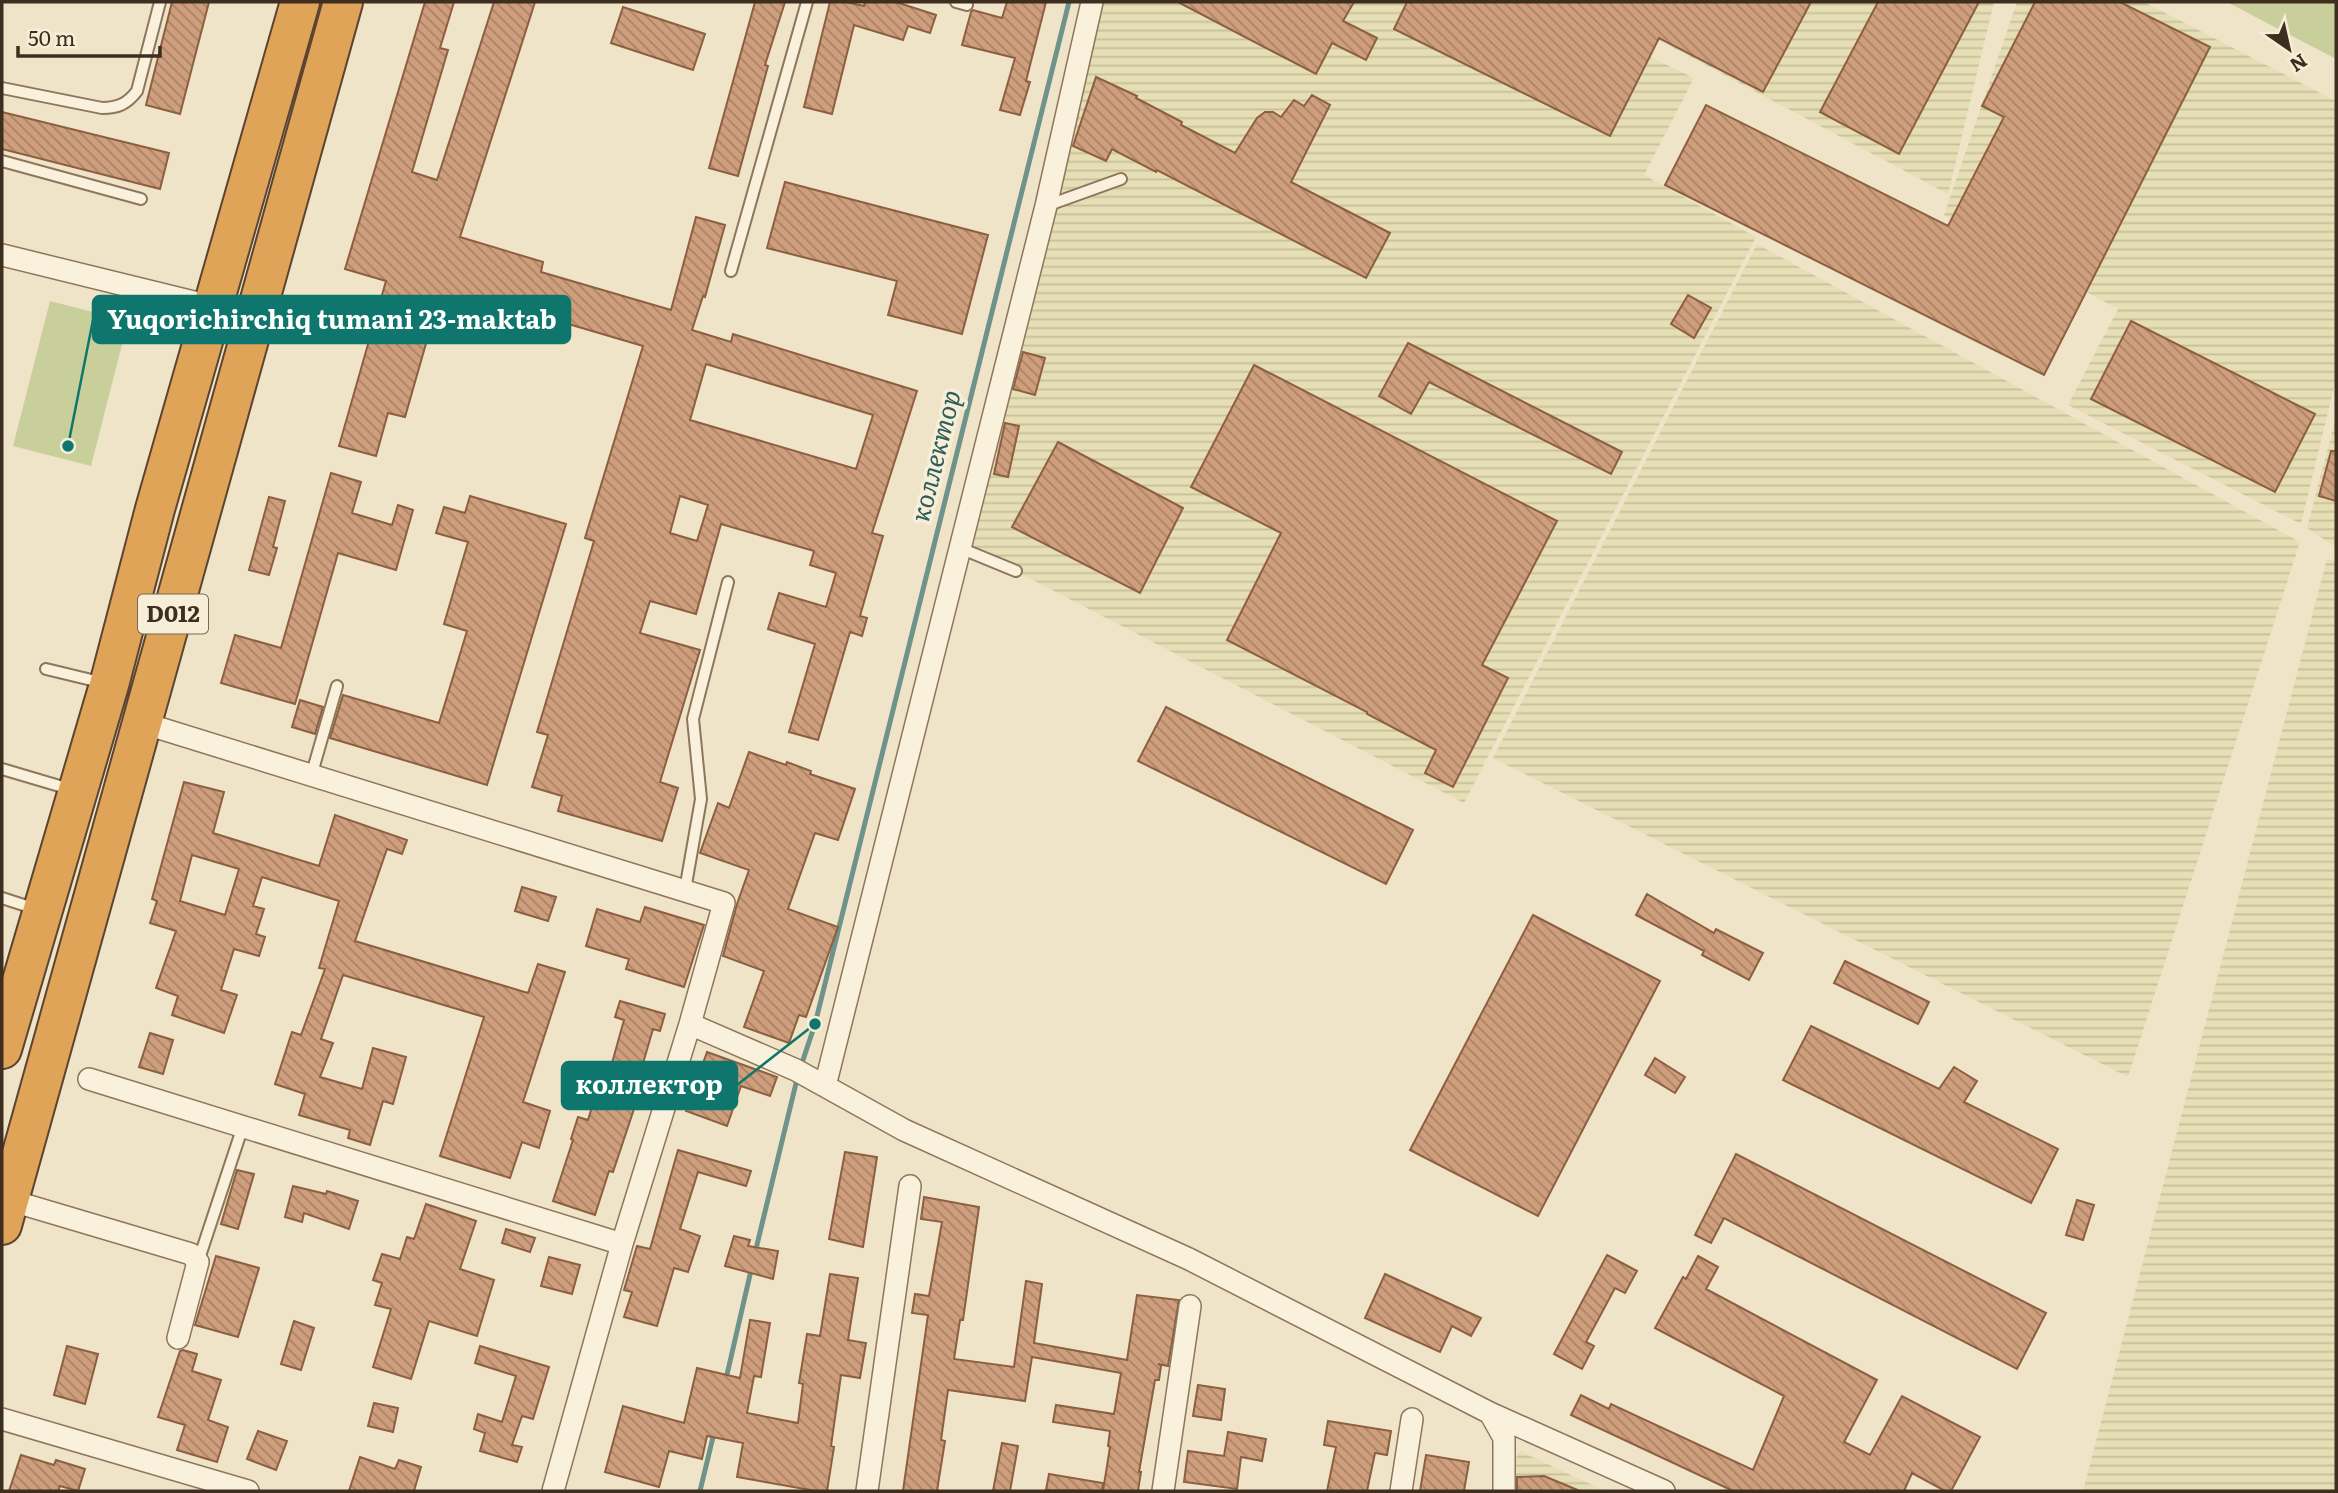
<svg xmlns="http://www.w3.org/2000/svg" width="2338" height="1493" font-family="Literata,serif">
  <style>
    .farmland { fill: url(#farmland-rules) }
    .green { fill: #c9cf9b }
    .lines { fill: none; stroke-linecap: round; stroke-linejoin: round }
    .stream { stroke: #6f938a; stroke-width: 5 }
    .building { fill: url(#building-back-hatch); stroke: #8d5f41; stroke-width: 2; fill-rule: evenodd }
    .lane-casing { stroke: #8d765c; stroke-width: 14 }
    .street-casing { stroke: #8d765c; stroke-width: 24 }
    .highway-casing { stroke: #5b4430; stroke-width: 42 }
    .lane { stroke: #faf1dc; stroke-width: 10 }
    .street { stroke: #faf1dc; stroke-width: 21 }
    .highway { stroke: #e0a458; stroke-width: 38 }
    .labels { text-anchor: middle; stroke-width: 7; stroke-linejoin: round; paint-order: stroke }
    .shield { fill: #f7eed8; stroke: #756857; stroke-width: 2 }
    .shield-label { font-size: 23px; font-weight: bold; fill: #3d2e20 }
    .water-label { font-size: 26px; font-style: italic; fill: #2f5d5a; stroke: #f7eed8 }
    .leader { fill: none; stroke: #0f766e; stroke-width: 2.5 }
    .callout-dot { fill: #0f766e; stroke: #f7eed8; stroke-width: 2.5 }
    .callout { fill: #0f766e; stroke: #0f766e; stroke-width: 2.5 }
    .callout-label { font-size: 26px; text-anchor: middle; font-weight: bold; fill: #fff }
  </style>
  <defs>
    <pattern id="farmland-rules" width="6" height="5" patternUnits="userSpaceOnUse" patternTransform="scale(1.75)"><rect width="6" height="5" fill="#e6deb5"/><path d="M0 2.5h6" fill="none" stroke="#c6bf9b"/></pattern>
    <pattern id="building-back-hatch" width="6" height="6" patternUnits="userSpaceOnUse" patternTransform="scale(1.75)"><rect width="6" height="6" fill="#cf9f7d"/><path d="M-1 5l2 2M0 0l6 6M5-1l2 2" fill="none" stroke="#a98266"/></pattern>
  </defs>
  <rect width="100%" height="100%" fill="#f0e4c8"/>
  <path class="farmland" d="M1094,2H1536L1694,78L1644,175L1756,237L1464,803L969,547Z
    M1587,2H1994L1948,194Z
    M2017,2H2144L2336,101V379L2301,524L2068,405L2118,309L1944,215Z
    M1757,244L2300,542L2128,1077L1493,758Z
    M2336,417V547L2307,528Z
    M2327,559L2336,561V1491H2083Z
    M1520,1451L1605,1491H1509L1508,1471Z"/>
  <path class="green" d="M2227,2H2336V59Z
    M50,301L128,321L91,466L13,446Z"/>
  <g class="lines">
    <path class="stream" d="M801,1066L815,1024L1069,2
      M755,1253L798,1075
      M726,1379L752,1266
      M700,1491L714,1433"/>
  </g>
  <path class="building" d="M172,2H209L180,114L146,105Z
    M425,2H454L440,48L448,50L412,172L437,180L494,2H535L460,237L543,262L541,272L671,310L696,217L725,225L705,297L703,296L692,330L731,342L733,334L917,391L872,533L883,536L860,616L867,618L862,636L850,632L818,740L789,732L815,644L768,629L779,593L826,607L836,573L810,565L814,551L721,524L696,614L650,601L640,633L700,650L660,782L678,788L662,841L558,811L562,796L532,787L548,735L537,732L594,541L585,538L643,346L531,313L525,331L437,305L405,417L388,413L376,456L339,446L386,281L345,269ZM706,364L873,415L856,469L690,420ZM680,496L708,505L697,541L670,533Z
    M755,2H785L765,65L768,66L738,176L709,168Z
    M830,2H846L864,6L865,2H896L936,15L930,33L908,26L903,40L854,25L832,114L804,107Z
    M1007,2H1046L1026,81L1030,82L1020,115L1000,110L1015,58L962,45L971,12L973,10L1002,18Z
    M1178,2H1354L1343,21L1377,38L1366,60L1332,43L1316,74Z
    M1407,2H1811L1763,92L1659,38L1610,136L1394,29Z
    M1878,2H1979L1899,154L1820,112Z
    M2035,2H2120L2210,47L2044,375L1665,185L1706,105L1948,226L2004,117L1982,106Z
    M623,7L705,34L693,70L611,43Z
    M1096,77L1137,96L1136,98L1182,122L1181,125L1235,153L1257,118L1265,112H1273L1281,117L1294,100L1304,106L1312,95L1330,105L1291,182L1390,233L1366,278L1157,170L1156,172L1112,149L1106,161L1073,146Z
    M2,112L169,153L160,189L2,149Z
    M785,182L988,235L962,334L888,315L897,281L767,248Z
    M1688,295L1711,308L1694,338L1671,324Z
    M2131,321L2315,414L2275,492L2091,399Z
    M1408,343L1622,452L1611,474L1429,382L1411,414L1379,396Z
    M1023,352L1045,358L1035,395L1013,389Z
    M1254,365L1557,521L1482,665L1508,678L1453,787L1425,773L1436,750L1367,714V712L1227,640L1281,533L1191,487Z
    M1005,423L1019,426L1008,477L994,474Z
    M1058,442L1183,508L1140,593L1012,527Z
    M2331,451H2336V501L2319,496Z
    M331,473L361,482L352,513L392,525L398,505L413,510L396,570L338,553L295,704L221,683L235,635L281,648Z
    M470,496L566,524L487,785L330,738L343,695L439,723L467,631L444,624L468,542L436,533L444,507L465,513Z
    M269,497L285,501L273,547L277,548L269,575L249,570Z
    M300,700L323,707L315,734L292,727Z
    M1166,707L1413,830L1386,884L1138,761Z
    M749,752L786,765L787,762L811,771L810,774L855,789L838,840L815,833L788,909L838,927L806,1017L799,1015L789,1043L744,1027L764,971L723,956L737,904L749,870L700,853L718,803L729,808Z
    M184,782L224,792L213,833L319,866L335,815L407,840L402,854L387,849L355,941L528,993L538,964L565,972L523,1102L550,1111L539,1148L522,1142L510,1178L440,1156L484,1017L343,975L321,1039L333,1043L320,1077L362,1089L373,1048L406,1057L393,1104L383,1101L370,1145L348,1138L350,1130L299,1115L305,1094L275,1084L292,1032L301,1035L325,969L319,968L339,901L262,877L253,906L264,909L256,934L265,937L259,956L234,949L221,990L237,995L224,1033L172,1015L178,996L156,988L176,931L150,923L157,901L152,899ZM192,855L239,869L225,915L180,901Z
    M522,887L556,897L548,921L515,911Z
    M1647,894L1714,933L1716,929L1763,953L1749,980L1702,955L1704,951L1636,915Z
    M645,907L704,925L684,987L626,969L629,959L586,946L597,909L640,922Z
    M1533,915L1660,981L1538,1216L1410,1150Z
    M1845,961L1929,1002L1918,1024L1834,983Z
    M620,1001L665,1014L660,1031L653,1029L630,1108L634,1109L613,1172L609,1171L595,1215L553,1201L573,1140L571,1139L578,1117L588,1120L595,1097L602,1099L624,1020L615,1017Z
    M1811,1026L1939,1089L1954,1067L1977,1081L1964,1102L2058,1149L2031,1203L1783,1080Z
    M150,1033L173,1040L163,1074L139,1067Z
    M707,1052L777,1077L770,1096L741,1086L727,1126L686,1111Z
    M1655,1058L1685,1077L1675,1093L1645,1075Z
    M678,1150L751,1171L746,1186L698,1172L680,1229L700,1236L688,1272L674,1268L657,1326L624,1317L632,1292L624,1290L637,1246L650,1249Z
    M845,1152L877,1157L863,1247L829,1239Z
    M1736,1154L2046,1313L2017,1369L1724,1218L1711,1243L1695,1235Z
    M237,1170L254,1174L238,1229L221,1224Z
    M293,1186L326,1194L327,1191L358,1201L349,1229L304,1213L302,1222L285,1217Z
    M924,1197L979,1207L963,1320H960L954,1359L1014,1367L1026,1281L1042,1284L1034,1343L1127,1360L1137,1295L1179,1300L1168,1366L1158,1364L1161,1366L1159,1380H1155L1139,1472H1141L1138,1491H1103L1110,1447L1108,1446L1110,1431L1053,1422L1056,1405L1114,1414L1121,1373L1032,1357L1025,1401L948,1390L941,1440L945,1441L937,1491H903L928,1315L912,1313L915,1294L929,1296L942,1222L921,1219Z
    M2077,1200L2094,1205L2083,1240L2066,1235Z
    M426,1204L476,1221L460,1269L494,1280L477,1336L429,1321L411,1379L373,1367L391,1309L375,1305L382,1283L373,1280L382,1254L400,1259L407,1237L414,1239Z
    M506,1229L535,1238L530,1252L502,1243Z
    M734,1236L750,1240L748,1246L778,1251L773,1279L725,1266Z
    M1607,1255L1637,1271L1625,1293L1615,1288L1586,1342L1594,1346L1582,1369L1554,1354Z
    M216,1256L259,1268L238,1337L195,1325Z
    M1698,1256L1718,1267L1706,1289L1877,1380L1844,1442L1870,1455L1902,1396L1980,1437L1951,1491H1945L1912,1473L1904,1491H1733L1571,1415L1581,1395L1609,1409L1611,1404L1753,1470L1784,1396L1655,1328L1683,1277L1686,1279Z
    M549,1257L580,1265L572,1294L541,1286Z
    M830,1274L858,1278L848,1340L866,1343L860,1378L841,1375L831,1446L834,1447L827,1491H816L737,1477L743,1443L707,1436L702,1459L669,1451L659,1487L605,1472L623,1406L684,1423L697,1368L740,1378L750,1320L770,1323L761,1377L754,1376L747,1413L798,1423L803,1384L799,1383L807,1334L820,1336Z
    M1385,1274L1481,1318L1471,1336L1452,1326L1440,1352L1365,1318Z
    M294,1321L314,1328L301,1370L281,1364Z
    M67,1346L98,1354L85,1404L54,1395Z
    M480,1346L549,1367L533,1419L522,1416L512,1445L522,1447L517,1462L480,1451L485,1433L474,1429L478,1414L502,1422L516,1376L475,1363Z
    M183,1350L197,1354L192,1371L221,1380L208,1420L228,1427L217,1462L177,1450L185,1425L158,1417L180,1351Z
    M1198,1385L1225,1389L1221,1420L1193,1416Z
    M374,1403L398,1408L393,1432L368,1426Z
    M1328,1421L1391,1431L1387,1455L1375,1453L1367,1491H1327L1336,1447L1324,1445Z
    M258,1431L287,1441L276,1470L247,1459Z
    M1228,1432L1266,1439L1262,1461L1241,1457L1237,1489L1184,1482L1188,1451L1224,1456Z
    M1002,1443L1018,1446L1010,1491H993Z
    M21,1455L54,1465L56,1460L85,1469L78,1491L60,1486L58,1491H9Z
    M1426,1455L1469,1462L1464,1491H1420Z
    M360,1457L395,1469L399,1460L421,1467L414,1491H349Z
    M1049,1474L1103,1483L1102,1491L1046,1490Z
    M1544,1476L1580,1491H1517V1477Z"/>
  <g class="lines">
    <g class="lane-casing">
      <path id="lane" d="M956,2L967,5
        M2,88L102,108C118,108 127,104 137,91L160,2
        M2,161L141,199
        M1046,206L1121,179
        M731,271L807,2
        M260,319L306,332
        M960,548L1016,571
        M46,669L104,683
        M2,769L73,790
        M312,773L337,686
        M685,890L701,799L693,719L728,582
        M2,898L36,909
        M198,1262L243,1126"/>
    </g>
    <g class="street-casing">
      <path id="street" d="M2,255L214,307
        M143,723L724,903L690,1024L622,1244L553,1491
        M690,1024L796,1070L904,1130L1189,1259L1490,1413L1664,1491
        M89,1079L622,1244
        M825,1086L1046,206L1092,2
        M9,1200L191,1254L198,1262L178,1338
        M1490,1413L1504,1438V1491
        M2,1419L248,1491
        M867,1491L910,1186
        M1163,1491L1190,1306
        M1401,1491L1412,1419"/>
    </g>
    <g class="highway-casing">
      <path id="highway" d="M2,1049L109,685L155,509L300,2
        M2,1225L343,2"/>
    </g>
    <use href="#lane" class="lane"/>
    <use href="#street" class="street"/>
    <use href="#highway" class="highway"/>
  </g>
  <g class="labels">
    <rect class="shield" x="138" y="594.5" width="70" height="39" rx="5"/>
    <g class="shield-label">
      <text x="173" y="622">D012</text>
    </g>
    <g class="water-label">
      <text transform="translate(936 456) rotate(-76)" y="9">коллектор</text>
    </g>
  </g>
  <path class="leader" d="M68 446L93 320M815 1024L737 1085"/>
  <g class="callout-dot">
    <circle cx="68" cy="446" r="7"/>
    <circle cx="815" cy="1024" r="7"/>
  </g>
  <g class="callout">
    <rect x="93" y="296" width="477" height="47" rx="7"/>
    <rect x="562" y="1062" width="175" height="47" rx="7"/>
  </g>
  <g class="callout-label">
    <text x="332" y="329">Yuqorichirchiq tumani 23-maktab</text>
    <text x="649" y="1094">коллектор</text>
  </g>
  <rect width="2338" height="1493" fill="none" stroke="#3d2e20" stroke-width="7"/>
  <g transform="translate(2289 49) rotate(146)" stroke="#f7eed8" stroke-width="5" paint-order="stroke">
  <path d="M0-5L12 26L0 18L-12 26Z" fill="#3d2e20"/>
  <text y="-10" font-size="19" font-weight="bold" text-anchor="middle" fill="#3d2e20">N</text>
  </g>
  <path d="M18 46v10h142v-10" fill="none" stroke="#3d2e20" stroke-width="3.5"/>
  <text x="28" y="46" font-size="21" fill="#3d2e20" stroke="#f7eed8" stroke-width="5" paint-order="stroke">50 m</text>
</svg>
